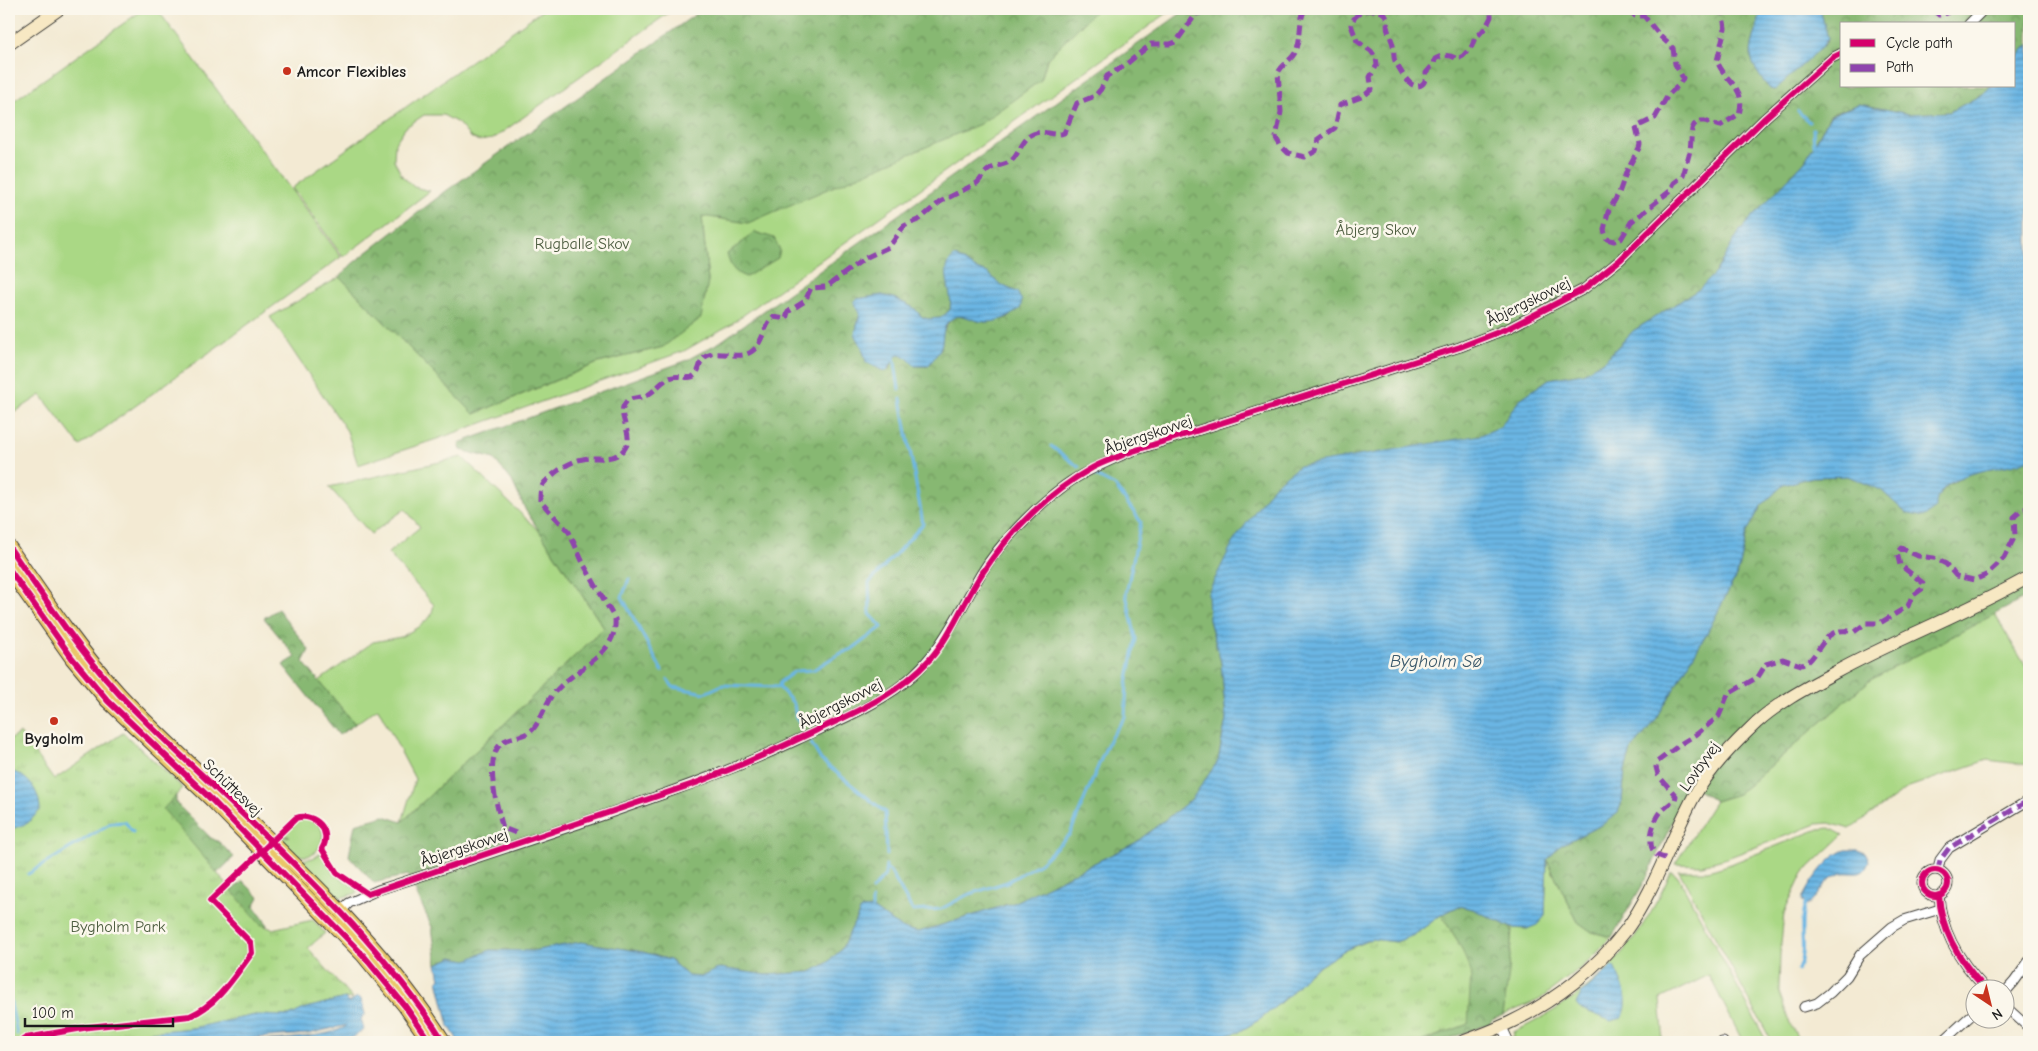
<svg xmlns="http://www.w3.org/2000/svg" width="2038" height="1051" font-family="'Comic Neue',sans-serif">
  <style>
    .grass { fill: #aad885; stroke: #637a50 }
    .forest { fill: url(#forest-crowns); stroke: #526a47; fill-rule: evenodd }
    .park { fill: url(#park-tufts); stroke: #637a50 }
    .water { fill: url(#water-rules); stroke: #446980 }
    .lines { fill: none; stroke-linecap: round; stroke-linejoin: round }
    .stream { stroke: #6bb6e4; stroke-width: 3 }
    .street-casing { stroke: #3c3b37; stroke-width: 11 }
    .secondary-casing { stroke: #3c3b37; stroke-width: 14 }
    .primary-casing { stroke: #3c3b37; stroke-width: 16 }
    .street { stroke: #fff; stroke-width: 9 }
    .secondary { stroke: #f7e8c3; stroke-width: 12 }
    .primary { stroke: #eac669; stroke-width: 14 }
    .quiet { stroke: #8e44ad; stroke-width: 5; stroke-dasharray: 10 5; stroke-linecap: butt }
    .cycleway-casing { stroke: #fbf7ec; stroke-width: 9 }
    .cycleway { stroke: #d6006c; stroke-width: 6 }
    .poi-dot { fill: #c8321e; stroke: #fbf7ec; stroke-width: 2 }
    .labels { text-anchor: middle; stroke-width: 5; stroke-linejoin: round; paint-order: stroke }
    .poi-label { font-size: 16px; font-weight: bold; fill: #1c1c1c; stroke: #fbf7ec; text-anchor: start }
    .park-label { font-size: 16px; fill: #4e5e41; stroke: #fbf7ec }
    .street-label { font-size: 16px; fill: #1c1c1c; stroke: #fbf7ec }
    .water-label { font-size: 18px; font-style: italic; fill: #3c5a6c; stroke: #fbf7ec }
  </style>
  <defs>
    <pattern id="forest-crowns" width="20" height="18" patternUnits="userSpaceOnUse" patternTransform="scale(1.25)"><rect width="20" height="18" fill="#87b872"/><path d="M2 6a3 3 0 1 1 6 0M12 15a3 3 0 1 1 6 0" fill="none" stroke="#6e955d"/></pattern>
    <pattern id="park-tufts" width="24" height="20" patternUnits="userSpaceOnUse" patternTransform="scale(1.25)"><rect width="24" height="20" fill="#aad885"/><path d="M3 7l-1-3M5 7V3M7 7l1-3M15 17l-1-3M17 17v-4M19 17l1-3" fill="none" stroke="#92b972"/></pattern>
    <pattern id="water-rules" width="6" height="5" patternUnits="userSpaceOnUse" patternTransform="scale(1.25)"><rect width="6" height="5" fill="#6bb6e4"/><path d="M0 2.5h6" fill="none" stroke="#5793b8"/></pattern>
  </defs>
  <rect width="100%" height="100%" fill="#fbf7ec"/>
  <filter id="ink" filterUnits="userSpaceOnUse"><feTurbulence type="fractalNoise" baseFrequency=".02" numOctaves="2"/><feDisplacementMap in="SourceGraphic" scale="10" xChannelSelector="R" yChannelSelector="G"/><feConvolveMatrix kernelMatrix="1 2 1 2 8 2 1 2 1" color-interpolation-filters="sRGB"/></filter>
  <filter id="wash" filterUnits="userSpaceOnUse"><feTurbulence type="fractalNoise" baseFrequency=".0096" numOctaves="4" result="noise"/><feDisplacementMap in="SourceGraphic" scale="20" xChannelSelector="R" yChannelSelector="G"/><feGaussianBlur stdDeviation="1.12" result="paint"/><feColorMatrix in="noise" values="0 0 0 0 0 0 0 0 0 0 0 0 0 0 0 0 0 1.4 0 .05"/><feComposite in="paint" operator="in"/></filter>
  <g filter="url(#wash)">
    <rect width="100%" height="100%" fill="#f3ead3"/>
    <path class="grass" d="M144,9H157L341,257L80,446L41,395L9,416V104Z
      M544,9H674L493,139L479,141L470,137L458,123L443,115H424L406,127L395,143L394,160L402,176L414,187L430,191L343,257L292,188Z
      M1097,9H1173L756,306L731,324L684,351L440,438L358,465L347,431L270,317L340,277L475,414L598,363L663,347L708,281L702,216L1041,80L1047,59Z
      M462,457L540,532L604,628L402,822L415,779L378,708L355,724L319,681L373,642L401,637L420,626L431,616L434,605L388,553L420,527L405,509L371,534L329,487Z
      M1994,613L2029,672V765L1987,760L1909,787L1850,829L1829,823L1817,824L1727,858L1702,865L1675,864L1715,801L1738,794L1870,680Z
      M303,819C339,819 319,871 294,852C289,849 285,843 281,838L290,836L282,835L281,833L295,822Z
      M1830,828L1843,835L1803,873L1784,913L1780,954L1779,992L1790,1024L1800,1042H1772L1679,871H1708L1728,865L1819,829Z
      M321,853L335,875L356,888L358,893L339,898L301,860L313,858Z
      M1547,860L1578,922L1592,932L1612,937L1588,962L1539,1000L1503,1015L1512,928L1527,929L1545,916Z
      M1671,872L1678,876L1767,1042H1743L1709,975L1660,999L1663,1031L1661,1042H1513L1514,1032C1590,996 1637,950 1671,872Z"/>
    <path class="forest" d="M703,9H1097L1047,59L1041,80L980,124L748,223L702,216L708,281L701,318L663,347L598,363L474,414L340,277L352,264L446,191Z
      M1187,9H1761C1754,50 1739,52 1770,89L1774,90L1826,43L1828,38L1820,9H2029V44L2014,61V24H1842V86H1991L1983,94L1950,112L1909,114L1859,104L1831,114L1805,161L1741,229L1715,273L1698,290L1633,331L1605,360L1583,373L1549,379L1520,399L1500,427L1481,435L1209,620L1221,662L1226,719L1218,761L1192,799L1135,843L1013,903L919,932L903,929L872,908L861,909L841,950L827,963L811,972L766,975L720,968L701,977L688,976L670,960L643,952L581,942L532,951L490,950L467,961L453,957L437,964L432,927L408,875L374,883L349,856L355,824L384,816L402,822L604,628L526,511L512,481L494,459L461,450L459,443L685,361L720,342ZM955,256L976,269L988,273L1001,285L1017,292L1009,317L986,322L964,315L957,316L950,320L943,331L941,348L928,366H915L905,356L899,354L894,357L890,369L866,362L862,347L855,334L860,313L857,299L882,295L894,298L914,308L922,317L928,319L941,318L950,310L951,293L947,277Z
      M755,232L774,238L780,250L778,258L746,277C734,273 730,266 727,254Z
      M2029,459V596L1870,680L1738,794L1715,801L1693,787L1681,803L1646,879L1612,937L1592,932L1578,922L1547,860L1561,845L1603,824L1622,801L1625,770L1631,750L1655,721L1708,631L1739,570L1747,532L1761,506L1783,485L1812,477L1848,476L1881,490L1906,513L1937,497L1947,486L1966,475Z
      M278,609L309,650L303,662L355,724L339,735L283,665L296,657L264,618Z
      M123,733L176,781V803L211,838L219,842L234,857L212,878L97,751Z
      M243,881L259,897L254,906L268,925L256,927L218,902Z
      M1459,906L1473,909L1512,928L1509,972L1503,1015L1492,1020L1489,1024L1440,1042H1420L1468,1024L1459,943L1441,915Z"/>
    <path class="park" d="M20,733L54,780L123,733L183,788L163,809L260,924L272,929L313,920L325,933L308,948L353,999L345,998L306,1008L289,1016L255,1015L192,1028L110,1036L82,1042H9V740Z
      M1441,915L1459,943L1471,972L1468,1024L1420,1042H1200L1239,1032L1262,1018L1289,995L1309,973L1343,951L1372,939L1396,942L1414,935Z"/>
    <path class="water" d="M1761,9H1820L1828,38L1821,48L1775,90L1770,89C1739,52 1754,51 1761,9Z
      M2029,44V459C2005,471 1951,468 1938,497C1936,500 1936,505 1936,508L1923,517L1906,513L1881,490L1848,476L1812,477L1783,485L1761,506L1747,532L1739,570L1708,631L1655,721L1631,750L1625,770L1622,801L1618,813L1603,824L1561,845L1547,860L1545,916L1537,925L1527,929L1512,928L1473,909L1459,906L1441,915L1414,935L1396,942L1371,939L1343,951L1309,973L1289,995L1262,1018L1239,1032L1200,1042H459L449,1026L438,980L440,979L437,964L453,957L467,960L490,950L532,951L581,942L643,952L670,960L688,976L701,977L720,968L766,975L811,972L827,963L841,950L861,909L872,908L903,929L919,932L1013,903L1135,843L1192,799L1218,761L1226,719L1221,662L1209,620L1208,593L1233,542L1274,485L1299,466L1481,435L1500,427L1520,399L1549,379L1583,373L1605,360L1633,331L1698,290L1715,273L1741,229L1805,161L1831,115L1859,104L1909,114L1950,112L1983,94L1991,86H2014V61Z
      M955,256L976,269L988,273L1001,285L1017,292L1022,301L1020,309C1010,316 999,322 987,322C973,323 960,308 947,323C941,331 944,341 940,349C937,355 932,361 928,366H915L905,356L899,354C892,358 892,367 885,372L866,362L862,347L855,334L860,313L854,302L857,299L882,295L894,298L914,308L922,317L928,319L941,318L950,310C954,291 937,269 955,256Z
      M9,771C28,774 40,792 40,810L28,823L9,830Z
      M1858,850L1865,853L1869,861C1863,882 1850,868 1837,875C1822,882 1819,897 1807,906L1802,900C1808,884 1829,855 1846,850C1850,850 1854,850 1858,850Z
      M1611,967H1614C1622,983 1632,1001 1622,1018L1611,1021L1579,1008L1576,1004L1581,994Z
      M357,997L361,999L365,1014L361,1019L364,1029L354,1037L333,1042H224C246,1042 335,1039 347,1025L308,1034L255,1038L180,1042H82L110,1036L192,1028L255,1015L289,1016L306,1008L345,998L349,1003Z"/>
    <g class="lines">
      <path class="stream" d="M1798,111L1809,122
        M1813,129L1814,145
        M894,357L899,389
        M1051,446L1079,467
        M629,579L622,597L662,671
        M668,680L673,687L705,693L722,685L779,687
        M802,727L796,718L794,704L779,687L780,682L795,671L813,670L837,655L852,649L882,627L870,614L869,583L923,524L901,399
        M811,743L821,760L885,812L887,855
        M886,869L890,871L913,911L941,909L967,895L1007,882L1040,863L1070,834L1109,740L1125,717L1127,684L1136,639L1126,594L1141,522L1115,486L1096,476
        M28,874L111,823L125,822L133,832
        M872,890L885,875L886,865
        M872,908V900
        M1798,970C1808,946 1797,929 1805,904
        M9,993L17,1034"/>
    </g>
  </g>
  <g filter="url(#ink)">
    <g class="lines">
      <g class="street-casing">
        <path id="street" d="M1969,24L1984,9
          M1938,870L1940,860L1949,848L2029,800
          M1922 883a13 13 0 1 1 26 0a13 13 0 1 1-26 0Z
          M1939,895C1941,932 1961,963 1985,988
          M340,912L349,903L378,890C444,869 509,847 575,825C650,799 725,774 797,740C833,723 872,708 904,683C940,655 958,613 981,574C1000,543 1034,508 1064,486C1083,472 1105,463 1127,453L1460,347L1509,328L1584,289L1620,260L1765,118L1832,58L1842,53
          M2006,991L2014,982L2029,961
          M1804,1007L1817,1003L1830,993L1847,976L1860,955L1892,927L1904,920L1940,909
          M2006,1007L2029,1028
          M1502,1027L1509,1042
          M1722,1042H1723
          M1942,1042L1976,1011"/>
      </g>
      <g class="secondary-casing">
        <path id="secondary" d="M9,44L59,9
          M1462,1042C1478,1036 1495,1030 1511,1022C1555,1001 1597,968 1626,930C1655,890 1670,841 1693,798C1709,769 1734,744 1757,722C1779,702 1808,687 1834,673C1898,638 1966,613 2029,577"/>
      </g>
      <g class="primary-casing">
        <path id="primary" d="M9,547C44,598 78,649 120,695C146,723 175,750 204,777C288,857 382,944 444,1042
          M9,569L72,658L108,701L212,800L363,955L405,1006L430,1042"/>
      </g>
      <use href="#street" class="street"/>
      <use href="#secondary" class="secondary"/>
      <use href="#primary" class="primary"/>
      <path class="quiet" d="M1305,9C1298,22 1302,37 1296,51C1292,60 1282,64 1278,73L1281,112L1276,138L1280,145L1288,153L1305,157L1316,151L1319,139L1335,128L1340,105L1364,96L1372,89L1370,77L1377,65L1376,58L1371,51L1357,41L1351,25C1353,18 1357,14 1364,11C1371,9 1385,9 1387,19C1388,22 1386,26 1388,30C1389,35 1392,40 1393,45C1395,51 1392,57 1396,63C1400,69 1406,82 1413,85C1422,89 1427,80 1426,73L1434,64L1435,59C1442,55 1450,54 1457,59L1463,56L1472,46L1474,40L1486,27L1491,17V9
        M1628,9L1635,16H1644L1660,36L1673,48L1675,64L1683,78L1680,84L1668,95L1655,118L1636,127L1640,144L1639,148L1627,170L1619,193L1608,212L1604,230L1607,239L1614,241L1621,239L1631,222L1670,191L1674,183L1683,176L1690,151L1692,129L1694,125L1699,121H1705L1720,126L1739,114C1747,87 1725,82 1717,61L1725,28L1722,9
        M1932,9L1939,15L1947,13L1950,9
        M516,833L503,828C497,807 482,755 504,741C513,736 526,737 533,729C542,719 545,703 554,693C574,668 618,656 615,619L584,565L569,532L540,501C540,494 540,488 544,483C553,473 570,461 583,459C594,456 606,461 617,455C644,440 611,415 627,401C633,396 642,399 649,394C657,389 663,379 673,377C679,375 686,379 692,377C703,372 696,356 713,354C725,352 740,359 751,352C763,344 763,327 773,317L786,319L788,312L805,301L811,288L826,287L865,258L889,247L904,226L920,219L940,202L977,183C982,179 983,173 990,169C998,164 1007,166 1014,158C1020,150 1024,138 1033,134C1043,129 1054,137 1064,133L1077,103L1095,96L1101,89L1107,76L1124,66L1151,44H1170L1176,42L1196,14L1213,9
        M1665,858C1663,857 1660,857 1657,855C1645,847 1653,822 1660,813C1664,808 1670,804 1675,800L1676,796L1658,775L1656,767L1657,762L1682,743L1697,734L1719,716L1728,694L1758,677L1766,664L1783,659L1801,665L1806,664C1824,648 1824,625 1854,632L1866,623H1880L1895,614L1908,606L1912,596L1922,589L1923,583L1900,565L1897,553L1901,548L1918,556L1934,558L1946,564L1956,576L1974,580L1986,575L2004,558L2015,536L2014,517L2023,509L2029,508
        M1938,870L1940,860L1949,848L2029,800"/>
      <g class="cycleway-casing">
        <path id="cycleway" d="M9,547C44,598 78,649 120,695C146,723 175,750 204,777C288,857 382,944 444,1042
          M9,569L72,658L108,701L212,800L363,955L405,1006L430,1042
          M1922 883a13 13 0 1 1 26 0a13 13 0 1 1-26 0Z
          M1939,895C1941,932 1961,963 1985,988
          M20,1042L26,1038L89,1027L190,1016C218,1004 234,977 252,953L251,943L210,901L296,818C315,812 333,831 322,849L337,873L368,894L696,783C737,767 776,750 815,731C856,712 899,694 930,659C952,634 964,600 983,572C1010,531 1049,492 1092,468C1103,462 1116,458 1127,453L1460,347L1509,328L1584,289L1620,260L1765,118L1832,58L1842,53"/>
      </g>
      <use href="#cycleway" class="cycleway"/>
    </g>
  </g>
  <g class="poi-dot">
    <circle cx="287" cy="71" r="5"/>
    <circle cx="54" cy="721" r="5"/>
  </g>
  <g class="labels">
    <g class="poi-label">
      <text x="297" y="77">Amcor Flexibles</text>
      <text x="54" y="744" text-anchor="middle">Bygholm</text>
    </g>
    <g class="park-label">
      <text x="1376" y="235">Åbjerg Skov</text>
      <text x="582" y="249">Rugballe Skov</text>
      <text x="118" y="932">Bygholm Park</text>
    </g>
    <g class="street-label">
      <text transform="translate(1528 301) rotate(-26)" y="6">Åbjergskovvej</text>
      <text transform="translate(1148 434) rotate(-19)" y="6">Åbjergskovvej</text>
      <text transform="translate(840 703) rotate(-27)" y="6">Åbjergskovvej</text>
      <text transform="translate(1699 766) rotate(-54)" y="6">Lovbyvej</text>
      <text transform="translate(233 787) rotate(44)" y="6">Schüttesvej</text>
      <text transform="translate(464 847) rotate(-18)" y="6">Åbjergskovvej</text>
    </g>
    <g class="water-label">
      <text x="1436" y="667">Bygholm Sø</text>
    </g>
  </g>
  <rect width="2038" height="1051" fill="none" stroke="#fbf7ec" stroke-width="30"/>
  <rect x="1840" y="22" width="175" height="65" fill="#fbf7ec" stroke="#a29f99"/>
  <rect x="1850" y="39" width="25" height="8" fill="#d6006c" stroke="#a29f99"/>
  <text x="1886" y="48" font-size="15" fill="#1c1c1c">Cycle path</text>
  <rect x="1850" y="64" width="25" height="8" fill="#8e44ad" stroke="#a29f99"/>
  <text x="1886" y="72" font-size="15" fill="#1c1c1c">Path</text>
  <g transform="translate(1990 1004) rotate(145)"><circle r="24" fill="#fbf7ec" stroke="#a29f99"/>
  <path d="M0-4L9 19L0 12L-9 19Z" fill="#c8321e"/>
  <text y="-8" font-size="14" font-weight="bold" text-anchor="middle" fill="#1c1c1c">N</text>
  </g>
  <path d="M25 1018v8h148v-8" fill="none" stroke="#1c1c1c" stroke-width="2.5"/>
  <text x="32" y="1018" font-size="15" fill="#1c1c1c" stroke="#fbf7ec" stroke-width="4" paint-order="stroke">100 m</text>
</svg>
